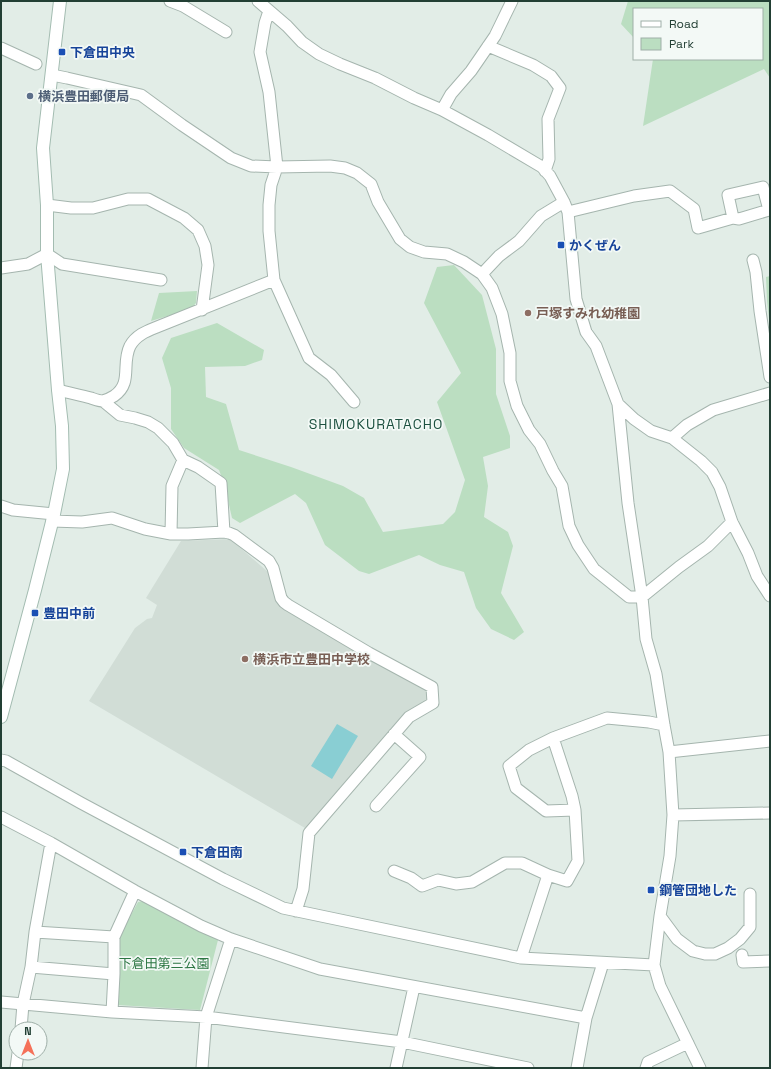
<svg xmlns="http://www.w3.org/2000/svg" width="771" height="1069" font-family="'Space Grotesk','Noto Sans JP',sans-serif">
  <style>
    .built { fill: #d1ddd6 }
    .green { fill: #bbdec1 }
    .water { fill: #89ced3 }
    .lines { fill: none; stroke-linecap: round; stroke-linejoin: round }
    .street-casing { stroke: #a5b5ae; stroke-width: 13 }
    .secondary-casing { stroke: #a3bcb1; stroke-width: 14 }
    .street { stroke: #fff; stroke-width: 11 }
    .secondary { stroke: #fff; stroke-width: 12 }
    .transit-dot { fill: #1a4fb4; stroke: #f3f9f6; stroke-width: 1.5 }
    .service-dot { fill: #5c6f8a; stroke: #f3f9f6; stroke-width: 1.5 }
    .education-dot { fill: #8d6e63; stroke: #f3f9f6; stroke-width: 1.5 }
    .labels { text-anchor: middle; stroke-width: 3.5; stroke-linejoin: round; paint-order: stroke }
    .transit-label { font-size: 13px; font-weight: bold; fill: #164399; stroke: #f3f9f6; text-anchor: start }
    .service-label { font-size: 13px; font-weight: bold; fill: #4e5e75; stroke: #f3f9f6; text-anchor: start }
    .education-label { font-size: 13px; font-weight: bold; fill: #785e54; stroke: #f3f9f6; text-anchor: start }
    .park-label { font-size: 13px; fill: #2b7642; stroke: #f3f9f6 }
    .neighbourhood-label { font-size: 14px; letter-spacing: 1px; fill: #1d5140; stroke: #f3f9f6 }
  </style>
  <rect width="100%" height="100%" fill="#e2ede7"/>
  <path class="built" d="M230,539L268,572L280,603L426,690L427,701L405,715L305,828L89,701L135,628L147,619L152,618L157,605L146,598L181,541Z"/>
  <path class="green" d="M628,1H770V78L764,69L643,126L653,59H762V9H634V38L621,24Z
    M454,265L482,295L496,349V394L510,436V448L483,457L488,486L484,517L508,532L513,546L501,593L524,632L514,640L491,629L476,608L464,572L440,565L419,555L369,574L359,571L325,545L306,503L295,494L240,523L232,518L224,483L219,470L184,448L171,429V388L162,358L171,338L217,323L264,350L262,360L245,366L205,367L206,397L226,404L239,450L291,467L343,486L364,498L383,532L443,524L455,512L465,480L437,402L461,373L424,303L437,267Z
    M770,276V328L767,301L766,277Z
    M197,291L196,303L191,309L151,321L159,293Z
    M143,901L218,940L200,1010L117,1005L118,939L138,902Z"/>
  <path class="water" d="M337,724L358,736L332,779L311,766Z"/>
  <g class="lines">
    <g class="street-casing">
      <path id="street" d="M170,1L183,6L226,32
        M258,1L287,26L302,42L319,54L340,64L375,78L414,98L442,110L488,135L542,167L550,176L564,202L568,212L576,299L586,332L596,346L618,404L628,503L642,597L646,639L656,674L664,725L669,752L673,815L670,856L660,916L654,965L660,986L700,1068
        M488,46L533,65L551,76L560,88L548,119L549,159L545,171
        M1,48L36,64
        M52,75L67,78L141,95L182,125L231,158L251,166L277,167L330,166L345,168L357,173L371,184L378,202L400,239L410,247L424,252L447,254L464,262L482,274L492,288L502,314L510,353V381L517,406L529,430L540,444L553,471L562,486L569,526L578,545L594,569L629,597H642L679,567L708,546L732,522
        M442,110L451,94L471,71L495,36L512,1
        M47,205L71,208H93L128,199H148L184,218L198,230L205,246L208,265L202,310
        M568,212L634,196L670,191L694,209L698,228L733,218L739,219L769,210L763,187L728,195L733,218
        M753,260L756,272L760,311L770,377
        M1,268L28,264L47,254L62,264L161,280
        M482,274L499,256L519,241L541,216L564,202
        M274,280L309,358L331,375L354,402
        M58,390C69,393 80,395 91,398C94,399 99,401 103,401C106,400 111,398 114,396C133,383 121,364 130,346C136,335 147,331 157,327L274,280L269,231V205L271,185L277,167L269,92L260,52L265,23L269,11
        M103,401L120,415L135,418L148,422L158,428L173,443L183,460L198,467L221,483L224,532
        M618,404L634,419L651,431L672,438L701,461L712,472L720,487L732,522L748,553L757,576L770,596
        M672,438L687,425L713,410L770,393
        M1,506L13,510L54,514
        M52,521L82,522L112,518L145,529L171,534H188L224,532L229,533L234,535L269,561L273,568L281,598L284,602L288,605L369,653L432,687L433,703L409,717L309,833L303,889L296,911
        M171,534L172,486L183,460
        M553,738L529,750L509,766L516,788L546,811L575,810
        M669,752L770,741
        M1,760L6,761L81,803L223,879L283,908L521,958L654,965
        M376,806L420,757L394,734
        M673,815L770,813
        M1,817L51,843L135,891L201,926L231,939L320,969L586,1018
        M394,871L411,878L422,886L438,880L456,884L472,882L505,863H522L548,875L567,881L578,861L575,810L572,796L553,738L607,718L649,722L664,725
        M660,916L677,939L693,951L705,954H715L728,948L740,939L750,927V894
        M35,932L114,937
        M742,955L743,962L770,961
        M521,958L548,875
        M31,967L114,974
        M1,1002L112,1012L206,1017L402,1042L528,1068
        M112,1012L114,974V937L135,891
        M21,1029L23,1004L31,967L35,932L51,843
        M16,1068L18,1053
        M202,1068L206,1017L231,939
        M396,1068L414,987
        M577,1068L586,1018L603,963
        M646,1068L648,1062L688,1043"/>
    </g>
    <g class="secondary-casing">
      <path id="secondary" d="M1,717L35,590L54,514L63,469L62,426L58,390L47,254V205L43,148L60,1"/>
    </g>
    <use href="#street" class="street"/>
    <use href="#secondary" class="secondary"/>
  </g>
  <g class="transit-dot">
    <rect x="58" y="48" width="8" height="8" rx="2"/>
    <rect x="557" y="241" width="8" height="8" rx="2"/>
    <rect x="31" y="609" width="8" height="8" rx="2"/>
    <rect x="179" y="848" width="8" height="8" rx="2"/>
    <rect x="647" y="886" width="8" height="8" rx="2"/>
  </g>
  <circle class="service-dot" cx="30" cy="96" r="4"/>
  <g class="education-dot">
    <circle cx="528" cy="313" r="4"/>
    <circle cx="245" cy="659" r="4"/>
  </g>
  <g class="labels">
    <g class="transit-label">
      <text x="70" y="57">下倉田中央</text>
      <text x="569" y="250">かくぜん</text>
      <text x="43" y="618">豊田中前</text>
      <text x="191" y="857">下倉田南</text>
      <text x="659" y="895">鋼管団地した</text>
    </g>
    <g class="service-label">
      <text x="38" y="101">横浜豊田郵便局</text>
    </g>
    <g class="education-label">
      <text x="536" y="318">戸塚すみれ幼稚園</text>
      <text x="253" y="664">横浜市立豊田中学校</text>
    </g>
    <g class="park-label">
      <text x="164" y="968">下倉田第三公園</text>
    </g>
    <g class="neighbourhood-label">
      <text x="376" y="429">SHIMOKURATACHO</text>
    </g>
  </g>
  <rect width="771" height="1069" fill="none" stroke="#223f34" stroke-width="4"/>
  <rect x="633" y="8" width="130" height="52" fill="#f3f9f6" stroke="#9fafa8"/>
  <rect x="641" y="21" width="20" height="6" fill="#ffffff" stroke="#9fafa8"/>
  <text x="669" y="28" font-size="12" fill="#223f34">Road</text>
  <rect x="641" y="38" width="20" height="12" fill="#bbdec1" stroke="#9fafa8"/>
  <text x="669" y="48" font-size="12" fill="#223f34">Park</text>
  <g transform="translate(28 1041)"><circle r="19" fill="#f3f9f6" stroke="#9fafa8"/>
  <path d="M0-3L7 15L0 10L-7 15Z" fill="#f57159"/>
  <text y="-6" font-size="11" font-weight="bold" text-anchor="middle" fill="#223f34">N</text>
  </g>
</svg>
